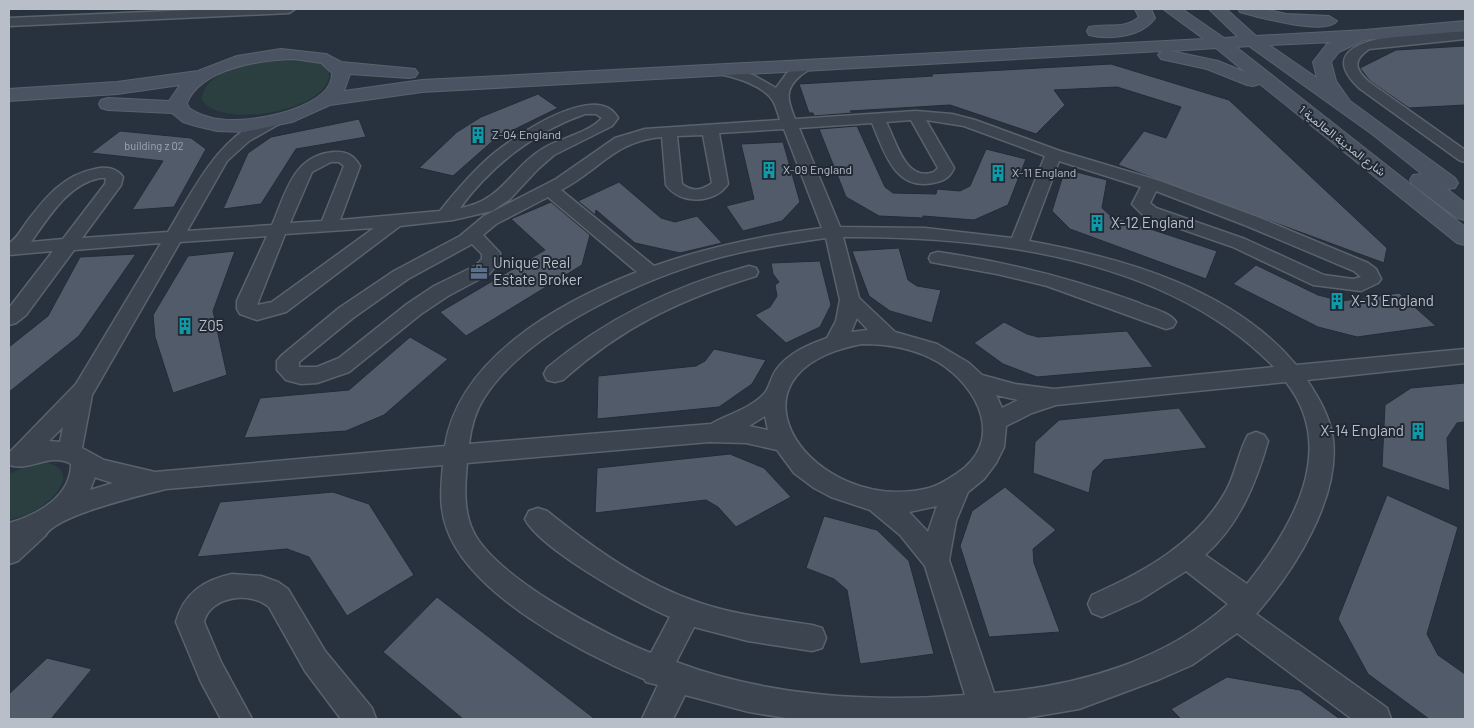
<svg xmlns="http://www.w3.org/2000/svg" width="1474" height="728" font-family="Barlow,Vazirmatn,sans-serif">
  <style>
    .green { fill: #2b3f41 }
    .building { fill: #515b6a; stroke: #232b36 }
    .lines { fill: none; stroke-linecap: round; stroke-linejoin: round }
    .street-casing { stroke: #5a626c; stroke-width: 3 }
    .secondary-casing { stroke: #5a626c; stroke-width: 2 }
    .street { fill: #3c444f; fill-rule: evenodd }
    .secondary { fill: #4a5362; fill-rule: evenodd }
    .labels { text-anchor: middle; stroke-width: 4; stroke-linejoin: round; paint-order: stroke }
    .far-number-label { font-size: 11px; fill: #9fa6b1 }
    .far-poi-label { font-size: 12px; fill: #b9bfc9; stroke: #212934; text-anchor: start }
    .far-street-label { font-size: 12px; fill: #b9bfc9; stroke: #212934 }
    .poi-label { font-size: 15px; fill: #b9bfc9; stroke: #212934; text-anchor: start }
  </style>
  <rect width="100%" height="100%" fill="#28323f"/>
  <path class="green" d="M294,58L320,64L329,72C334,109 222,131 202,100C202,67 269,60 294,58Z
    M48,463C79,472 55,498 39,508C30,514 19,517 9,520V474L24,467Z"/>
  <path class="building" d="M1465,46V105L1409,108L1370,81L1360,68L1396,50Z
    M1111,64L1229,100L1387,248L1384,263L1118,165L1144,131L1166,138L1181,107L1117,87L1054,90L1065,105L1036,134L950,105L850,111L852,113L814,116L813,113H809L799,84L933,76L931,74Z
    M538,94L558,108L495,139L453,176L419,168L457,132L481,117Z
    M359,119L366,137L296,149L261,204L223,209L248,153L271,137Z
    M857,126L885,187L893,193L936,194L937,189L960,191L970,186L986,149L1026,159L1008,205L974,220L923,216V218L879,216L846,197L819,129Z
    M120,131L191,138L206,149L174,207L132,210L163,161L91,153Z
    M783,142L800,202L782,221L743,231L726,206L754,199L741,144Z
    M1065,169L1107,180L1102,208L1111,216L1217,251L1206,279L1070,229L1052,211Z
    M619,182L661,218L675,222L697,216L722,243L680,253L635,243L596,210L595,215L578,201Z
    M551,202L590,235L582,265L466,336L440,312L545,250L511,219Z
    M899,248L908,280L917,286L941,290L932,323L890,311L869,296L852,251Z
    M235,251L213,311L227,375L173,393L155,337L153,315L188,256Z
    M136,254L79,336L9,392V347L48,316L80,257Z
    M820,261L831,305L820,327L786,343L755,315L770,307L777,296L775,285L779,282L773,274L771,263Z
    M1256,265L1318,295L1342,301L1399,293L1436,326L1357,337L1318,327L1233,284Z
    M1004,322L1027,334L1038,337L1127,331L1153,367L1037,377L1003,364L974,343Z
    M410,337L448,359L384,415L346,431L244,438L260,398L349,390Z
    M714,349L766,360L752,384L719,407L597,419L598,376L696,366L705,361Z
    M1465,383V422L1457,423L1447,438L1450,491L1382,467L1385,405L1411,388Z
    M1179,408L1207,448L1104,460L1093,471L1089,493L1033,473L1035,442L1059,420Z
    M730,454L764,468L791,497L736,527L718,507L706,500L595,513L597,468Z
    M1005,487L1056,530L1033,549L1034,563L1060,632L989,637L960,546L972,511Z
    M333,492L369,504L414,575L347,616L309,557L287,549L197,557L220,502Z
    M1387,495L1458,527L1427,634L1438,655L1465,674V719H1429L1368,674L1338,619Z
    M824,516L877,530L909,561L934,654L860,664L847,590L834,579L806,568Z
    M437,597L595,719H463L383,652Z
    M47,658L92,669L51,719H9V694Z
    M1227,677L1300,690L1340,719H1181L1171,709Z"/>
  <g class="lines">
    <g class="street-casing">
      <path id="street" d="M215,9H295L289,13L9,26V18Z
        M1465,31V39L1369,49C1352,61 1355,69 1369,82L1465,150V162L1459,160L1359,88C1299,31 1437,33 1465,31Z
        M807,61L814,65C810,69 806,72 801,75C783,90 788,101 795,119L916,111L952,114L975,120L1060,151L1157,180L1260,218L1368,263L1376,269L1381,279L1378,283L1361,291L1313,285L1233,247L1144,216L1132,204L1141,187L1059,161L1029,241C1123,258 1233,289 1296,365L1465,349V363L1307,380C1319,398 1330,417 1333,439C1340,499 1294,571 1256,614L1387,708L1391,719H1352L1237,633L1192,665L1160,679L1079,709L1020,719H792L749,712L685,695L673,719H642L658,685L646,682L644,679C583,654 470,595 447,529C439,509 441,486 443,465L166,489C142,495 55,515 45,536L18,561L9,564V523C37,515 71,497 71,464C50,452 30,472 10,465L9,453L76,384L161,243L74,250L26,315L16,323L9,325V308L53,251L9,255V243C16,240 21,230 26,223C45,198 63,175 95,169C105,166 117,168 123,177L121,185L82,238L168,232C194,189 221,130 274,116L279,118L282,121L279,124L249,141L227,161L187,231L272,225C286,193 293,155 334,152C347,151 354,156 360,166L340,220L440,211C456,191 473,171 493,154C514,137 597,79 618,118L612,126L554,155L538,169L510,199L492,211L453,220L400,226L286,312L257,320L240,314L237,309V301L267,236L180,242L92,395L82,448L104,460L155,472L445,446C459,357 561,302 637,272L548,197L496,224L483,235L500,253V261L489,274L448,296L421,314L349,372L317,383L301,384L286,380L277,370V361L281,356L339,308L394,271L460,236L484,216L556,179L615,138L645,129L780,120C778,114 776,106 773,101C763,85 737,78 720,74L718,71L725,67L753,75L776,88L787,73ZM585,114H596L602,118C587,134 562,137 544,148C510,168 503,201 460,208C491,166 535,131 585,114ZM911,120L938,168L934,172C905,183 896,140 886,122ZM926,120L964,126L1045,156L1012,238L925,228L840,227L799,128L872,123C884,150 894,191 933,183C943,181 950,178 954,168ZM784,129L822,228C765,235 708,247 654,266L561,190C600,170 614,141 662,137L666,185C680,205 715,204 728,184L719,133ZM703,135L712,183C702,191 692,192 682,184L677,136ZM331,162H339L344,166L322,221L290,223L312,172ZM100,178H106L105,184L63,239L31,242C49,217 68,184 100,178ZM1156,191L1247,226L1354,271L1361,277L1353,279L1324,275L1245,239L1156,208L1150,203ZM374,228L272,302L257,305L285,234ZM843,237C989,236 1168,258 1274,367L1054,389L1015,384L982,375L969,363L937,344L895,332L859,298ZM826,238L840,300L836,321L827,338C808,345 788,353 776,370C771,377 769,389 764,394C751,408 727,415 711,424L469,444C471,428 475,412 484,398C527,330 646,277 721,257C756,248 790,243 826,238ZM472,244L482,254V259L475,266L434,286L407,304L339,358L317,367H299V362L353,318L408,279ZM857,318L868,330L851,332ZM862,344C889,344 914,348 938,362C979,387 1006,442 956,474C947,480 939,485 929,488C814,517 709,373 862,344ZM1286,382C1339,449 1292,528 1247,584L1205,555C1239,525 1256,483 1268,441L1264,435L1256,432L1248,435C1238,453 1236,473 1226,491C1197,543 1144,572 1092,595L1088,604L1092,613L1102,617L1140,600L1186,571L1228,604C1165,661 1078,686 994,693L949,560L956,521L968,492L984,479L996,463L1004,447L1006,426L1032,413L1056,405ZM996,395L1018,400L1002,408ZM765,416L768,430L749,426ZM63,427L60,442L49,441ZM709,442L746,443L777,450L794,473L814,488L831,497L870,510L900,535L925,566L965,695C871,703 766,696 676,662L694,627L748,641L812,651L822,648L826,638L822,628L812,625C774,619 736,615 700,603C643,584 593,548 547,511L538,508L529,511L525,519C540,549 637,603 670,617L651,653C604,635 494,576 473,531C463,510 465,485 467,463ZM95,477L97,478L113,483L90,490ZM937,506L928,532L909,512Z
        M938,252C1007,262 1074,279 1139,303C1150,308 1170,312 1176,322L1173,327L1166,329L1047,286L997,274L931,262L929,258L931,254Z
        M749,266L756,268L758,272L756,276C681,299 622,327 563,380L555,382L547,380L544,374L547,368C607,318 673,286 749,266Z
        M232,574L261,576L278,582L288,589L325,651L372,708L376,719H341L305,671L269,607C251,591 210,596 204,622L221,662L252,719H221L201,682L176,622C184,593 204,580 232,574Z"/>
    </g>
    <g class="secondary-casing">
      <path id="secondary" d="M1135,9H1151L1155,18C1142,37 1110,40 1089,35L1087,31L1089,27C1106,23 1125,30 1139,17Z
        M1163,9H1182L1224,38L1238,37L1209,9H1226L1256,36L1365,30L1465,21V31L1364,40L1339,52L1331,62L1336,81L1350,101L1455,178L1458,183L1455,188L1447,189L1465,203V220L1457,218L1413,185L1410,180L1413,175L1422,174L1372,134L1249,46L1236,47L1465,227V245L1457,243L1260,84L1253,86L1247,85L1207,69L1161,59L1158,55L1162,51L422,92L330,105L292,122L244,132L217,131L196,126L183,122L172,113L108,110L101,108L99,104L101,100L108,98L169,101L180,85L117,94L9,101V89L117,82L198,71L237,56L281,49L326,54L341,62L415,69L418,73L415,77L409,78L350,74L344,91L422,80L1204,39ZM1333,42L1327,44L1313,62L1317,78L1269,45ZM1216,48L1245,72L1218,61L1171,51ZM294,59L321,63L332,73C333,107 258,121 233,120C217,120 202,117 189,108L187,103C201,68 261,60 294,59Z
        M1238,9H1264L1286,14L1329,16L1337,21C1327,36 1257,17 1240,12Z"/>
    </g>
    <use href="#street" class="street"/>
    <use href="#secondary" class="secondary"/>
  </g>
  <defs>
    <g id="building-bare" transform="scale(1.35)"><path d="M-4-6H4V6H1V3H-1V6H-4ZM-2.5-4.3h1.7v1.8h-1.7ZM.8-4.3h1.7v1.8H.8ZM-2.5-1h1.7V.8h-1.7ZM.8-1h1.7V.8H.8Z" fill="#0f9aa8" stroke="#212934" stroke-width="2.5" paint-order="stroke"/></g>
    <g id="office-bare" transform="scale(1.35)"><path d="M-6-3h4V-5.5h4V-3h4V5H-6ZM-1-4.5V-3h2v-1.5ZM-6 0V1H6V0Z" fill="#5c6f8a" stroke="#212934" stroke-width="2.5" paint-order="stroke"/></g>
  </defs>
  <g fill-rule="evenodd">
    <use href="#building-bare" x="478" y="135"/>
    <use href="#building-bare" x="769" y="170"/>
    <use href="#building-bare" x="998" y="173"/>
    <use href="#building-bare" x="1097" y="223"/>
    <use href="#office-bare" x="479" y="272"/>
    <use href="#building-bare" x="1337" y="301"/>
    <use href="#building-bare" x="185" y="326"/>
    <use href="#building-bare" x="1418" y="431"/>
  </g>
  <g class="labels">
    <g class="far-number-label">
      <text x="154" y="150">building z 02</text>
    </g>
    <g class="far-poi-label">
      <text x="492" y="139">Z-04 England</text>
      <text x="783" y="174">X-09 England</text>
      <text x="1012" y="177">X-11 England</text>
    </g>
    <g class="far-street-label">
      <text transform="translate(1342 141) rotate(38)" y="4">شارع المدينة العالمية 1</text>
    </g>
    <g class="poi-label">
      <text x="1111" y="228">X-12 England</text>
      <text x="493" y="268">Unique Real<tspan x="493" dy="17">Estate Broker</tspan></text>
      <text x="1351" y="306">X-13 England</text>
      <text x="199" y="331">Z05</text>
      <text x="1404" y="436" text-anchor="end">X-14 England</text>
    </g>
  </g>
  <rect width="1474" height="728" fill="none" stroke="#b9bfc9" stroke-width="20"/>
</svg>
